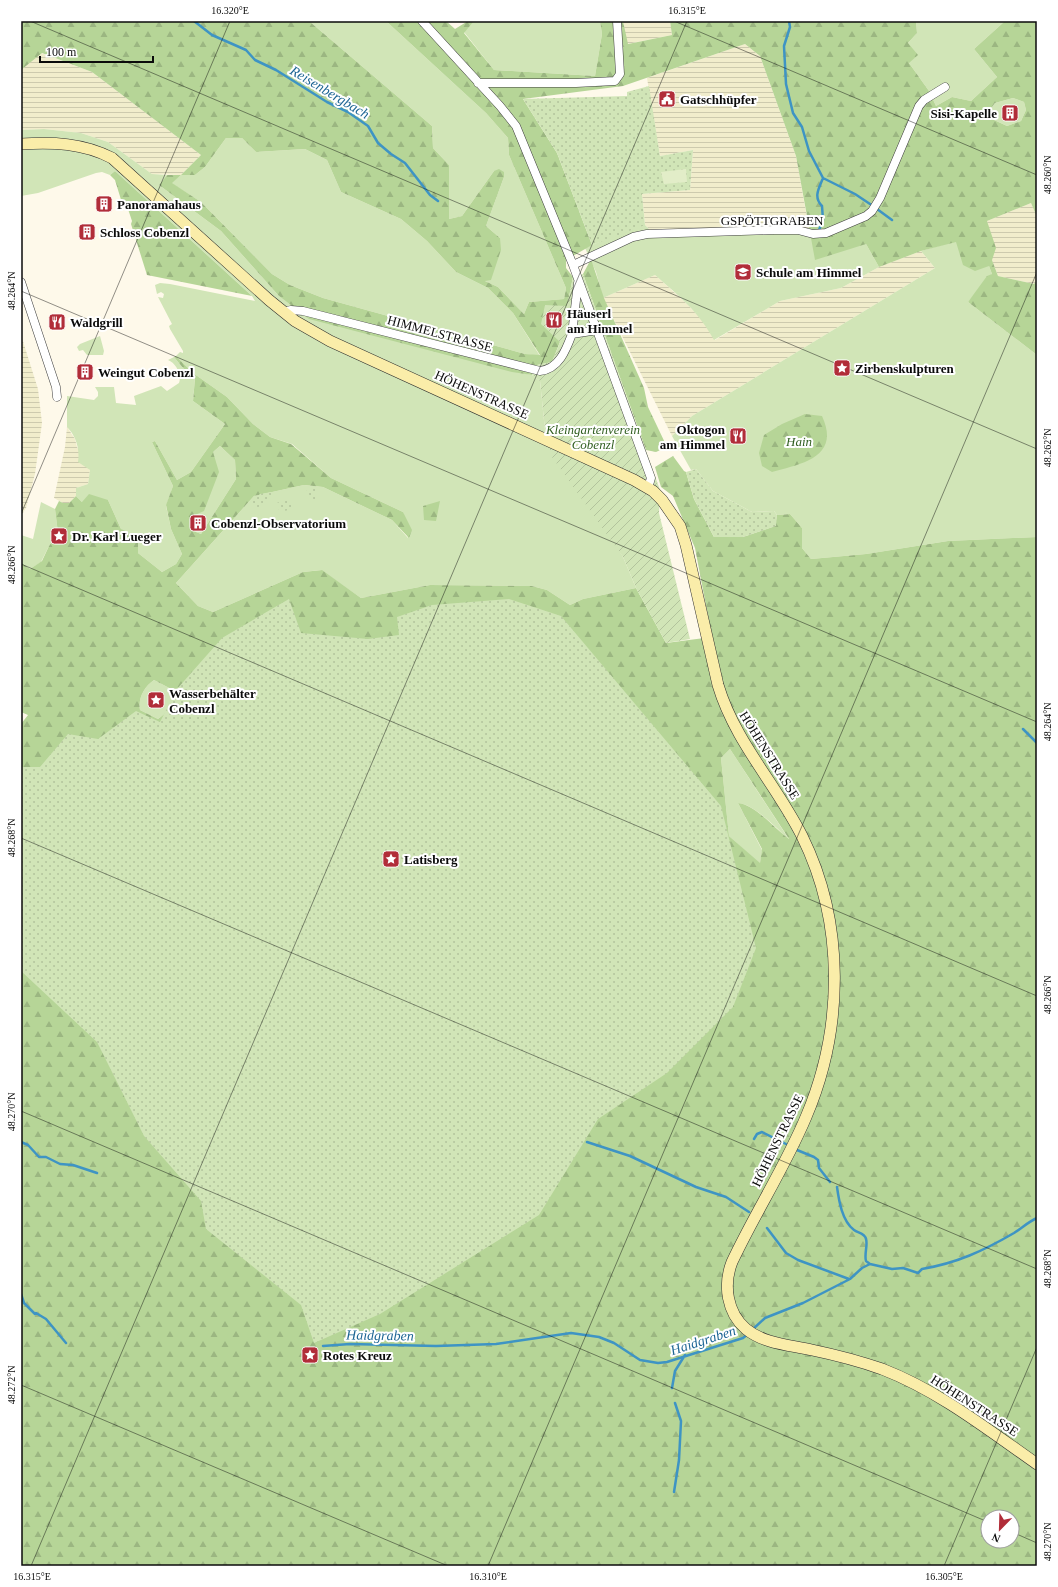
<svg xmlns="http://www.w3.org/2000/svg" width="1058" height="1587" font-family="Georgia,serif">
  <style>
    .farmland { fill: url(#farmland-rules) }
    .grass { fill: #d1e5b7 }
    .forest { fill: url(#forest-firs); fill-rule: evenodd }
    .park { fill: url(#park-dots) }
    .garden { fill: url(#garden-furrows) }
    .pitch { fill: #e2edc8 }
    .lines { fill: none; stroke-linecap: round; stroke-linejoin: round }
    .stream { stroke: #3e94c4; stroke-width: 2.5 }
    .street-casing { stroke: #3e3e3e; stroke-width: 9 }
    .secondary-casing { stroke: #2d2d2d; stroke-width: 12 }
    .street { stroke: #fff; stroke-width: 8 }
    .secondary { stroke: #faeda9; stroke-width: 11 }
    .ticks { fill: none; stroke: #0b0b0b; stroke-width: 1; stroke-opacity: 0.45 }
    .labels { text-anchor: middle; stroke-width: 4; stroke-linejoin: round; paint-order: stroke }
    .poi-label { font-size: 13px; font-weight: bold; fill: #0b0b0b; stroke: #fff; text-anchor: start }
    .street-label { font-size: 13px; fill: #0b0b0b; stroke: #fff }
    .park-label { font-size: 13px; font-style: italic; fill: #305e20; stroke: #fff }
    .water-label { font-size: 14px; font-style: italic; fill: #1d6594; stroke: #fff }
    .neatline { fill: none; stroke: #0b0b0b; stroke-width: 1.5 }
    .ticks-label { font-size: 10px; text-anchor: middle; fill: #0b0b0b }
  </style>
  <defs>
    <pattern id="farmland-rules" width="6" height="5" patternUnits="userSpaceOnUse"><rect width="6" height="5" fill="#f1edcc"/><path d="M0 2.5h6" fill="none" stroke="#cdcaae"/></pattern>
    <pattern id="forest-firs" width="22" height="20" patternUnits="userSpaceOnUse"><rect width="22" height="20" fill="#b6d597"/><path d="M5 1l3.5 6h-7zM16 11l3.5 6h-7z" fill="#9bb681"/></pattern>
    <pattern id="park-dots" width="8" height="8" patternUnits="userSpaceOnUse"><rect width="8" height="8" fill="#d1e5b7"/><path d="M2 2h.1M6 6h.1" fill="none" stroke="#b2c39c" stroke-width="1.8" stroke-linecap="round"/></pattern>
    <pattern id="garden-furrows" width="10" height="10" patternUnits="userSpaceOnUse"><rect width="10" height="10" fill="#d1e5b7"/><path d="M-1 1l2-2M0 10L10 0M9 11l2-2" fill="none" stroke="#b2c39c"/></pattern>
  </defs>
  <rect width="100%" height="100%" fill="#fef9ea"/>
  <path class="farmland" d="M623,21H670L672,35L627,44Z
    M745,44L760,56L796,156L809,229L794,225L651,231L645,225L642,194L690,190L693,150L660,156L647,78Z
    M41,53L92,72L201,155L181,175L152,174L108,142L81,133L44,129L21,130V70Z
    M1031,203L1037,217V280L1034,284L998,276L992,260L987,221Z
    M921,251L935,268L692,416L672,436L603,298L655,275L685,302L703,321L715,340L780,301L841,288L879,267Z
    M21,335L38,389L42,423L35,474L26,508L21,516Z
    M67,427L75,439L77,447L90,470L88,484L76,488V496L69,503H63L54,498L65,447Z"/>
  <path class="grass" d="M309,21H386L486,113L508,138L509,155L566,288L564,299L529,302L524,314L498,287L485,281L500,238L486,226L504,177L494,171L462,216L449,219V165L433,148L432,126Z
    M474,21H600L602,34L595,76L494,70L464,32Z
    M916,21H1005L974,49L997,77L971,101L952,97L936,106L929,91L909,63L908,43L917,33Z
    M1013,98L1024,102L1026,110L1021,121L1007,126L992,119L989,111L995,103Z
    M44,129L81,133L108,142L152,174L167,175L159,185L221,231L278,295L512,371L532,375L540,381L545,430L623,557L636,588L583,599L570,605L547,590L532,586L430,585L361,598L321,570L303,572L213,612L198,606L176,583L254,496L304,485L323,487L392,520L408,538L403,512L331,478L292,444L270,437L253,424L227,397L193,373L176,356L180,352L183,353V351L170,329L169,326L172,324L158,297L163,298L164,294L161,292L157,294L155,285L160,283L170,284L255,301L252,296L115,171L110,175L102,172L96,173L38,193L21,196V130Z
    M226,138H242L256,152L305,149L327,160L341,192L401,219L427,241L456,272L488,288L513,313L540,356L525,354L323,298L290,285L272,274L201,202L171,183L181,175H195L205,167Z
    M641,224L645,225L651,231L794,225L866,244L879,267L841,288L780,301L714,340C698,311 680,297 655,275L603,298L596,272L585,248Z
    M956,241L989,266L992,274L968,302L1037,355V537L948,541L866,554L811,559L802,548V528L790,514L777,515L774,511L752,512L713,491L696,469L691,470L672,436L692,416L935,268L921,251Z
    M100,336L104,351L103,355H87L83,350L79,351L77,347L80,344Z
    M174,357L183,368L195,377L193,401L225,424L191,472L177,480L155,441L152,442L173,486L166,506L171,529L182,554L176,564L162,572L138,553L121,529L108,500L82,502L76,496V488L88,484L90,470L78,462C80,449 76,436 67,427V396L94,400L98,396V392L95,387H114L116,403L136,405L134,396L161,386L167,391L179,383C182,375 176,363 168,360Z
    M220,446L235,460L236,479L201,534L196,532L192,525L213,452Z
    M41,502L55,509L58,533L49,546L41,562L30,569L21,562V535L33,539Z
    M154,680L173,690C175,701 167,713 158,719L140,710C138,698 144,687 154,680Z
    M730,749L790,841C779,830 754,804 738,803L762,850L760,864L729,836L721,758Z"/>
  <path class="forest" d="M21,21H309L432,126L433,148L449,165V219L462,216L494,171L499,169L504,172V177L486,226L500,238L501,250L491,280L485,281L498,287L524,314L529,302L564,299L566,288L509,155L508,138L486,113L386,21H446L455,29L468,21H474L464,33L494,70L595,76L602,34L600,21H623L628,44L672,35L670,21H916L917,33L908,43L918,55L909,63L929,91L936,106L952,97L971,101L997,77L974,49L1005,21H1037V217L1031,203L987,221L996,248L992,260L998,276L1034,284L1037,280V355L968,302L987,276L992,274L989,266L975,271L963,265L956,242L921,251L879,267L866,244L815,260L796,156L760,56L745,44L623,86L523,99L557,153L592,245L566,260V268L573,277L560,342L552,362L537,365L532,375L512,372L309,319L278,295L221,231L159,185L167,175H181L201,155L92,72L42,53L21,70ZM1013,98L1024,102L1026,110L1021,121L1007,126L992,119L989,111L995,103ZM226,138H242L256,152L305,149L327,160L341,192L401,219L427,241L456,272L488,288L513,313L540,355L525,354L323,298L290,285L272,274L201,202L172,183L181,175H195L205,167Z
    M115,171L252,296L147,275L131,224L132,221L126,203H122L115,180L110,175Z
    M591,259L604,298L644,388L648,407L667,447L656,452L646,450L583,274Z
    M176,356L193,373L227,397L253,424L270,437L291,444L331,478L403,512L412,530L409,538L392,520L323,487L304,485L254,496L176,583L198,606L213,612L303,572L322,570L361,598L430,585L532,586L547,590L570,605L583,599L636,588L666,643L712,637L695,548L673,496L661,487L655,467L673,456L684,471L686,472L694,499L714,537H743L775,526L777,515L790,514L802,528V548L811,559L866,554L948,541L1037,537V1566H21V724L28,715L21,712V562L30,569L42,561L49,546L58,533L55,509L59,501L63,503H69L76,496L82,502L89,494L108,500L121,529L138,537V553L162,572L176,564L182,554L171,529L166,505L173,486L152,442L155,441L177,480L191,472L225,424L193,401L195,378L183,368L174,357ZM220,446L235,460L236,479L201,534L196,532L192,525L195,515L204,511L219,472L213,452ZM154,680L173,690C175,701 167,713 158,719L140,710C138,698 144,687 154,680ZM730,749L789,839C775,829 756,805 738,803L762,849L760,863L729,836L721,758ZM988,1517H1012V1541H988Z
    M805,414L822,416C841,457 802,464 772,472L762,466L759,453L764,435L782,424Z
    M440,501L436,521L424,520L423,506Z"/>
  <path class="park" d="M649,86L660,156L693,150L690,190L642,194L645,225L592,245L557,153L523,99L627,96V92Z
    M696,469L713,491L752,512L774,511L777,515L776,526L743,537H714L694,499L686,472Z
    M315,488L318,499L308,501L306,491Z
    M272,492L273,497L257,508L252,502L260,494Z
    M291,499L293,509L280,512L276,503Z
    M289,599L301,633L368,639L399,635L397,617L432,605L509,599L561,616L721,806L756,948L733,1007L667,1073L598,1119L539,1215L380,1314L314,1343L301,1305L206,1229L201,1201L144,1136L97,1042L21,971V767H40L68,734L98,739L136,711L160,722L177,689L222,638Z"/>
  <path class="garden" d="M583,274L660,490L659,513L690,639L666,643L636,588L623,557L552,457L545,430L540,381L532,375L537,365L552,362L560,342L541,324L545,305L567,306L573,277Z"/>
  <path class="pitch" d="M686,169L687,182L664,184L661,172Z"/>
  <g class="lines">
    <path class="stream" d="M194,21L212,35L246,50L255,60L276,70L327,102L348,112L368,126L378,143L391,154L405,163L430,195L438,201
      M789,21L790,27L784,46L786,84L793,113L802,127L809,151L823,178L855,194L873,206
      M877,209L892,220
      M819,230L823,220L822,206C813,197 819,188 823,178
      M1023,729L1037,743
      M754,1139L757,1134L762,1132L786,1144
      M21,1142L28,1145L39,1157H46L60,1164L73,1165L97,1173
      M587,1142L630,1156L696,1187L726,1197L749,1212
      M797,1150L814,1157L818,1160L819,1168L830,1182
      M837,1187C839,1201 842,1221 854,1230C858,1233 865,1233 866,1239C868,1245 864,1254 866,1261L870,1264
      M767,1228L786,1253L798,1260L849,1279
      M21,1294L24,1303L35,1314
      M36,1313L46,1319L66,1343
      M752,1330L765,1318L803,1303L850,1279L862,1268L870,1264L892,1269L903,1268L918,1273L922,1269C957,1263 983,1251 1014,1233C1022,1228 1028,1222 1037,1218
      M323,1346L350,1344L436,1346L496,1344L571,1333L599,1337L614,1343L640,1360L658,1363L667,1362L743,1338L748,1334
      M672,1388L675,1371L685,1355
      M674,1492L679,1460L681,1421L675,1403"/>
    <g class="street-casing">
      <path id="street" d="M422,21L500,106L516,126L573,265L651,478L648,488
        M478,83H576L615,81L620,74L617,21
        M573,265L633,237L647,234L774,230H798L813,234L826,233L866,216L872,211L880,198L919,106L924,100L945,87
        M21,282L56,387L57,397
        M283,312L291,310L303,311L540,371C559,369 566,350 572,334L598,330
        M572,334L578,283"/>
    </g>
    <g class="secondary-casing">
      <path id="secondary" d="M21,144C53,142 83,143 112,158L269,300L295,321L330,341L634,480L653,491L662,500L680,526L686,545L718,685C735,742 776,784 802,836C845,923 844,1028 806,1117C785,1167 755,1213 732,1262C723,1285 727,1313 746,1329C764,1344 790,1345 812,1350C836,1355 859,1361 882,1369C939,1391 987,1429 1037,1464"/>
    </g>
    <use href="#street" class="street"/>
    <use href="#secondary" class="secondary"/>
  </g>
  <path class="ticks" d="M30,21L1037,449M674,21L1037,175M21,291L1037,722M21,514L230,21M21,564L1037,996M21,838L1037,1269M21,1111L988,1522M21,1385L448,1566M1012,1532L1037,1543M31,1566L687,21M488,1566L1037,272M944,1566L1037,1347"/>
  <defs>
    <g id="civic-square" transform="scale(0.9)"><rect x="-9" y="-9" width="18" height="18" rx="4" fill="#b12d39" stroke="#fff"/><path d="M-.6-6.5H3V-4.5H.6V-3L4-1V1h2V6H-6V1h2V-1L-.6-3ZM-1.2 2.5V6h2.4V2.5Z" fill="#fff"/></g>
    <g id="building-square" transform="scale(0.9)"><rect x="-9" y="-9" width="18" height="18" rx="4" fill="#b12d39" stroke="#fff"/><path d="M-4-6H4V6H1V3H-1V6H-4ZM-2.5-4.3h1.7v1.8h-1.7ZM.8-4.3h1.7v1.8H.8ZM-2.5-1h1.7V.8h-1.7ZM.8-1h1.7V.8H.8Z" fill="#fff"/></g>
    <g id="school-square" transform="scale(0.9)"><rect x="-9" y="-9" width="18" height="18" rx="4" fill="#b12d39" stroke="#fff"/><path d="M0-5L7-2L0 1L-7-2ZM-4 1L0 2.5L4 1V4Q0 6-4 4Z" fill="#fff"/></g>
    <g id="restaurant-square" transform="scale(0.9)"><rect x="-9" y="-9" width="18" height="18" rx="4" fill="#b12d39" stroke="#fff"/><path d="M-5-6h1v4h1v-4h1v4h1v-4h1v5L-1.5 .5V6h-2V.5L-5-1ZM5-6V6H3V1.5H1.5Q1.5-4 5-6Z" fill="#fff"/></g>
    <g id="sight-square" transform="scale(0.9)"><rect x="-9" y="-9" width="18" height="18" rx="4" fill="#b12d39" stroke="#fff"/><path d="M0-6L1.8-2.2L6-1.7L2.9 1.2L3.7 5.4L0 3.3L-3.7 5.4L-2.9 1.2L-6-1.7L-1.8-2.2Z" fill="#fff"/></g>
  </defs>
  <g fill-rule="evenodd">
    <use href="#civic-square" x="667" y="99"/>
    <use href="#building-square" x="1010" y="113"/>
    <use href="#building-square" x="104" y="204"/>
    <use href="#building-square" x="87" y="232"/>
    <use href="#school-square" x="743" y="272"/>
    <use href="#restaurant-square" x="554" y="320"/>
    <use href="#restaurant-square" x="57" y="322"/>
    <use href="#sight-square" x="842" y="368"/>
    <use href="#building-square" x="85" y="372"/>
    <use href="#restaurant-square" x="738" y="436"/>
    <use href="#building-square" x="198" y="523"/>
    <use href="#sight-square" x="59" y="536"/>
    <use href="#sight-square" x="156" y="700"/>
    <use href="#sight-square" x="391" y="859"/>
    <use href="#sight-square" x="310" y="1355"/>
  </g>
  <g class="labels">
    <g class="poi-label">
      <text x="680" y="104">Gatschhüpfer</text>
      <text x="997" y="118" text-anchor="end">Sisi-Kapelle</text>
      <text x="117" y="209">Panoramahaus</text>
      <text x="100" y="237">Schloss Cobenzl</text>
      <text x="756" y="277">Schule am Himmel</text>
      <text x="567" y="318">Häuserl<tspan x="567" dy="15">am Himmel</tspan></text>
      <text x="70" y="327">Waldgrill</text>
      <text x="855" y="373">Zirbenskulpturen</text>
      <text x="98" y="377">Weingut Cobenzl</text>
      <text x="725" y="434" text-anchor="end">Oktogon<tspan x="725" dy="15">am Himmel</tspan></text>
      <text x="211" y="528">Cobenzl-Observatorium</text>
      <text x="72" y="541">Dr. Karl Lueger</text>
      <text x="169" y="698">Wasserbehälter<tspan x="169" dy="15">Cobenzl</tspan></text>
      <text x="404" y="864">Latisberg</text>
      <text x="323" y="1360">Rotes Kreuz</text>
    </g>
    <g class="street-label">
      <text x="772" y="225">GSPÖTTGRABEN</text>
      <text transform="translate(440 333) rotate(15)" y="5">HIMMELSTRASSE</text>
      <text transform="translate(482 394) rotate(24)" y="5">HÖHENSTRASSE</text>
      <text transform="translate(770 755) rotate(58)" y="5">HÖHENSTRASSE</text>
      <text transform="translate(777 1140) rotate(-64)" y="5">HÖHENSTRASSE</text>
      <text transform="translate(975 1405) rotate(33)" y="5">HÖHENSTRASSE</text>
    </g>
    <g class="park-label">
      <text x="593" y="434">Kleingartenverein<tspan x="593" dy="15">Cobenzl</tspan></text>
      <text x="799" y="446">Hain</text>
    </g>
    <g class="water-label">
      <text transform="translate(330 92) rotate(31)" y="5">Reisenbergbach</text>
      <text transform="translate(380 1335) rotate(1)" y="5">Haidgraben</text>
      <text transform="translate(703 1340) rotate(-18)" y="5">Haidgraben</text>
    </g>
  </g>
  <rect width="1058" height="1587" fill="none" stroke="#ffffff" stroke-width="44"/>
  <g transform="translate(1000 1529) rotate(203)"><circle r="19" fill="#ffffff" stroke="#9d9d9d"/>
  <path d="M0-3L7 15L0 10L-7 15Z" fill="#b12d39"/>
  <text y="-6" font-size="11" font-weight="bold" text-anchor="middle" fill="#0b0b0b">N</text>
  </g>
  <path d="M40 56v6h113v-6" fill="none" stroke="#0b0b0b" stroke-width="2"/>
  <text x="46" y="56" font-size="12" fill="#0b0b0b" stroke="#ffffff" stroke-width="3" paint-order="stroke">100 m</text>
  <rect x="22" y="22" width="1014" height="1543" class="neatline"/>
  <g class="ticks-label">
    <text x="230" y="14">16.320°E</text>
    <text x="687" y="14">16.315°E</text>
    <text transform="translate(1047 175) rotate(-90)" y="4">48.260°N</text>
    <text transform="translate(11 291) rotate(-90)" y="4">48.264°N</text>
    <text transform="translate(1047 448) rotate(-90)" y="4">48.262°N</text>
    <text transform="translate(11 565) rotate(-90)" y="4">48.266°N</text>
    <text transform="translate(1047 722) rotate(-90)" y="4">48.264°N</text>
    <text transform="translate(11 838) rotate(-90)" y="4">48.268°N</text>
    <text transform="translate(1047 995) rotate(-90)" y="4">48.266°N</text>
    <text transform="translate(11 1112) rotate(-90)" y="4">48.270°N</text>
    <text transform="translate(1047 1269) rotate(-90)" y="4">48.268°N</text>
    <text transform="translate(11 1385) rotate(-90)" y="4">48.272°N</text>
    <text transform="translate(1047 1542) rotate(-90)" y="4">48.270°N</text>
    <text x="32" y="1580">16.315°E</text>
    <text x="488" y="1580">16.310°E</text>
    <text x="944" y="1580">16.305°E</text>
  </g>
</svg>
